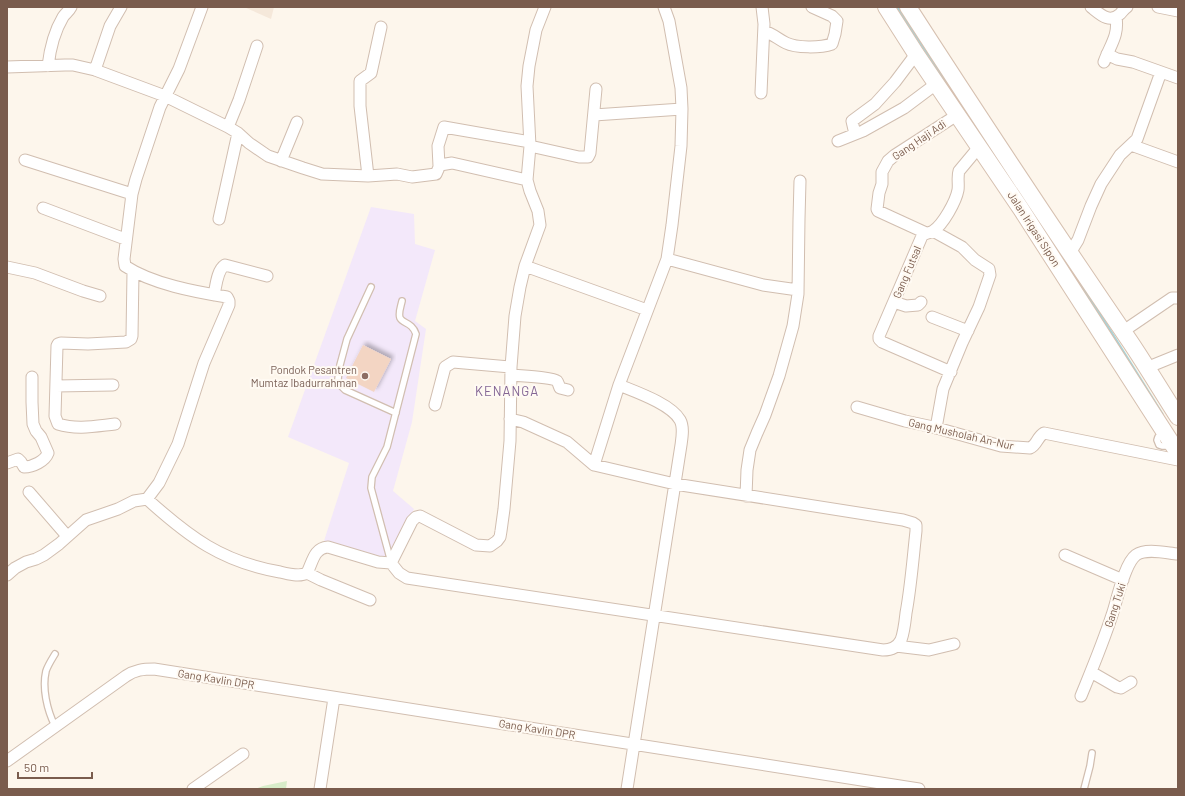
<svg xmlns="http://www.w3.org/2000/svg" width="1185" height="796" font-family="Barlow,sans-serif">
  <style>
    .residential { fill: #f5e8da }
    .education { fill: #f3e8fa }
    .green { fill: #d8ecc9 }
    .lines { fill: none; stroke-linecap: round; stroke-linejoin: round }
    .stream { stroke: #a5d3da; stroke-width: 3 }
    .building { fill: #f3d5c3; filter: url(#shadow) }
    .lane-casing { stroke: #d1beb0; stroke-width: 8 }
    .street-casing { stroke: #d1beb0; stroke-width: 13 }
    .secondary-casing { stroke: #d6c0b0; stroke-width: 18 }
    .lane { stroke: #fff; stroke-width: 5.5 }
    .street { stroke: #fff; stroke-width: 11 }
    .secondary { stroke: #fff; stroke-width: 16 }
    .education-dot { fill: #8d6e63; stroke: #fffaf3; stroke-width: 1.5 }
    .labels { text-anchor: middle; stroke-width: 4; stroke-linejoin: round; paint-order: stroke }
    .street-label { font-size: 11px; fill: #7a5c4d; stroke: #fffaf3 }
    .education-label { font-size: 11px; fill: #785e54; stroke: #fffaf3; text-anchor: end }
    .quarter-label { font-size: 13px; letter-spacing: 1px; fill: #846695; stroke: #fffaf3 }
  </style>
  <defs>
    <filter id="shadow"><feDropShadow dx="3" dy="-3" stdDeviation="2" flood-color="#0004"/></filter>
  </defs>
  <rect width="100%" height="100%" fill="#fdf6ec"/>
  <path class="residential" d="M244,7H274L271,19Z"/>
  <path class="education" d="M371,207L414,214L415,244L435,250L415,321L426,329L412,422L393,491L414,509L394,551L386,560L324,541L349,463L288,437Z"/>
  <path class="green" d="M287,781L286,789H255L263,786Z"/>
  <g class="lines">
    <path class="stream" d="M897,7L1089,297L1162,414"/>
  </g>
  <path class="building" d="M363,345L391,359L374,392L346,378Z"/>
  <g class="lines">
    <g class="lane-casing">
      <path id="lane" d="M371,287L347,339L340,365L338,379L341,386L345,390L396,413
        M1165,433L1158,437L1157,440L1159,445L1162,446H1172
        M391,562L371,488L372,477L387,447L416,334C412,322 403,324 400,318C398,313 401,306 402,301
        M55,726C47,710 42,688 46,671C48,665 52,659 55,654
        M1084,789L1090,766L1092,753"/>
    </g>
    <g class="street-casing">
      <path id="street" d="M1091,7C1100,14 1109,24 1120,14C1122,12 1124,9 1127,7
        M1158,7L1178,11
        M764,31C773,34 778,39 786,43C796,48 820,48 832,44L835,34L837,21L832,16L812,7
        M1107,54L1117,59L1133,62L1178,78
        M1104,62C1110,45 1119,36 1116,17
        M48,66C50,49 54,32 63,17C65,14 69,11 71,7
        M7,67L65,65H73L95,70L165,96L228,127L238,133L249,143L268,156L303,168L322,174L368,176L397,174L412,177L436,174L440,165L452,163L527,180
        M95,70L110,26L121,7
        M761,93L764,24L762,7
        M594,115L682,109
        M228,127L239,100L257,46
        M855,134L852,121L875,104L895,82L916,54
        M838,141L863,131L904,108L936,84
        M1131,145L1178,162
        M530,146L579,157H588L590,153L596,89
        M25,160L132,194
        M281,161L297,122
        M439,166L438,146L444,127L530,142
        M368,176L360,106V81L371,73L381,27
        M43,208L125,239
        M219,219L238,133
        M933,231L962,247L975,260L989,269L990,275L979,307L962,343L943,389L936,428
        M926,233L878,211L877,209L879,193L882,184V172L888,161L895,155L957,115
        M1070,253L1078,240L1091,206L1101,184L1120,155L1137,139L1161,72
        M667,259L763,285L798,290
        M525,266L647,310
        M7,267L35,273L83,291L100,296
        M214,295C216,286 217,270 225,265L267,276
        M894,302L906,306L918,305L921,302
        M932,317L968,331
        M1122,332L1172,298H1178
        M1146,368L1178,355
        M951,372L882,342L879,339V336L922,236C925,233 930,233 933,231C943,225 956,201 958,190C959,184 957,177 959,171L979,147
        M511,375C519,376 552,377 557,381C558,382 559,386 560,388L568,390
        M619,385C636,392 671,404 680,420C684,427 682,438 681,445L627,789
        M56,386L113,385
        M435,405L445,367L453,362L511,367
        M857,407L905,421L933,427L1001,446L1030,448C1037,445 1037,437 1044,433L1178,460
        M115,424C96,426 77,430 58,424L55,416L57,346L58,344L61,343L88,344L126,342L131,339L132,336L133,272
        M7,463L18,459L21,462L24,467C33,467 45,461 48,453L41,437L36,431L33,424L32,402V377
        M594,465L619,385L667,259L672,225L681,146L682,109L681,88L669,21L664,7
        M29,492L67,536
        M746,496L747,470L750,450L757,433L765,415L779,376L793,326L798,294L799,219L800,181
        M147,499C189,537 222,562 280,572C288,574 300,577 307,573C313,561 314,548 328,547L378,562L391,563
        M1065,555L1123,580
        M391,563L399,573L407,578C565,603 724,626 883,650C890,650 897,648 901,640C904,632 905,622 906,613C911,586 913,558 916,531V525L913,523L903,520L675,484L594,465L567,442L523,422L510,419
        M391,563L412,521L416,517L420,516L476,545L490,546L497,541L500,537L501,531L504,509L510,441L511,367L515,316L520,287L525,266L540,225L538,211L530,191L527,180L530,146L527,86L529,66L536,30L545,7
        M307,573L321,580L370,600
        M7,575L15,568L26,562L36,559L44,555L59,544L86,520L118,509L134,501L147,499L159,483L178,444L204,363L229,305V301L227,297C196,292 152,284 125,266L124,259L132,194L136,179L160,107L179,69L202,7
        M896,646L929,650L954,644
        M1091,672L1117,687L1121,688L1131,682
        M1081,696C1092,669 1103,643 1112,615C1117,601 1124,564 1136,555C1146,548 1166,553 1178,554
        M7,761L126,676C135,670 143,669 154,669L919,789
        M193,789L243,754
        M320,789L334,698"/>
    </g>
    <g class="secondary-casing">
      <path id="secondary" d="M886,7L916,54L1021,209L1178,453
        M908,7C981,120 1055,232 1131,343C1147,367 1162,392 1178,417"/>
    </g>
    <use href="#lane" class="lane"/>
    <use href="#street" class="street"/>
    <use href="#secondary" class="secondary"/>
  </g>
  <circle class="education-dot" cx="365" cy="376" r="4"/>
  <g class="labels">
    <g class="street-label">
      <text transform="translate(919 140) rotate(-34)" y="4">Gang Haji Adi</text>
      <text transform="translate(1034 229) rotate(57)" y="4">Jalan Irigasi Sipon</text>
      <text transform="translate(907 272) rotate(-67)" y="4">Gang Futsal</text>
      <text transform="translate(961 434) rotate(13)" y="4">Gang Musholah An-Nur</text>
      <text transform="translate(1115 605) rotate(-72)" y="4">Gang Tuki</text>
      <text transform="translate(216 679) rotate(9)" y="4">Gang Kavlin DPR</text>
      <text transform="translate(537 729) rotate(9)" y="4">Gang Kavlin DPR</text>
    </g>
    <g class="education-label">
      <text x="357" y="374">Pondok Pesantren<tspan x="357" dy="13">Mumtaz Ibadurrahman</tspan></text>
    </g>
    <g class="quarter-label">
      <text x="507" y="396">KENANGA</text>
    </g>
  </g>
  <rect width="1185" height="796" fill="none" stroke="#7a5c4d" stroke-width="16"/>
  <path d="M18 772v6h74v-6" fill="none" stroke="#7a5c4d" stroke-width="2"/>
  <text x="24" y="772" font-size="12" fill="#7a5c4d" stroke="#fffaf3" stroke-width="3" paint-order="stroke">50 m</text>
</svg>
